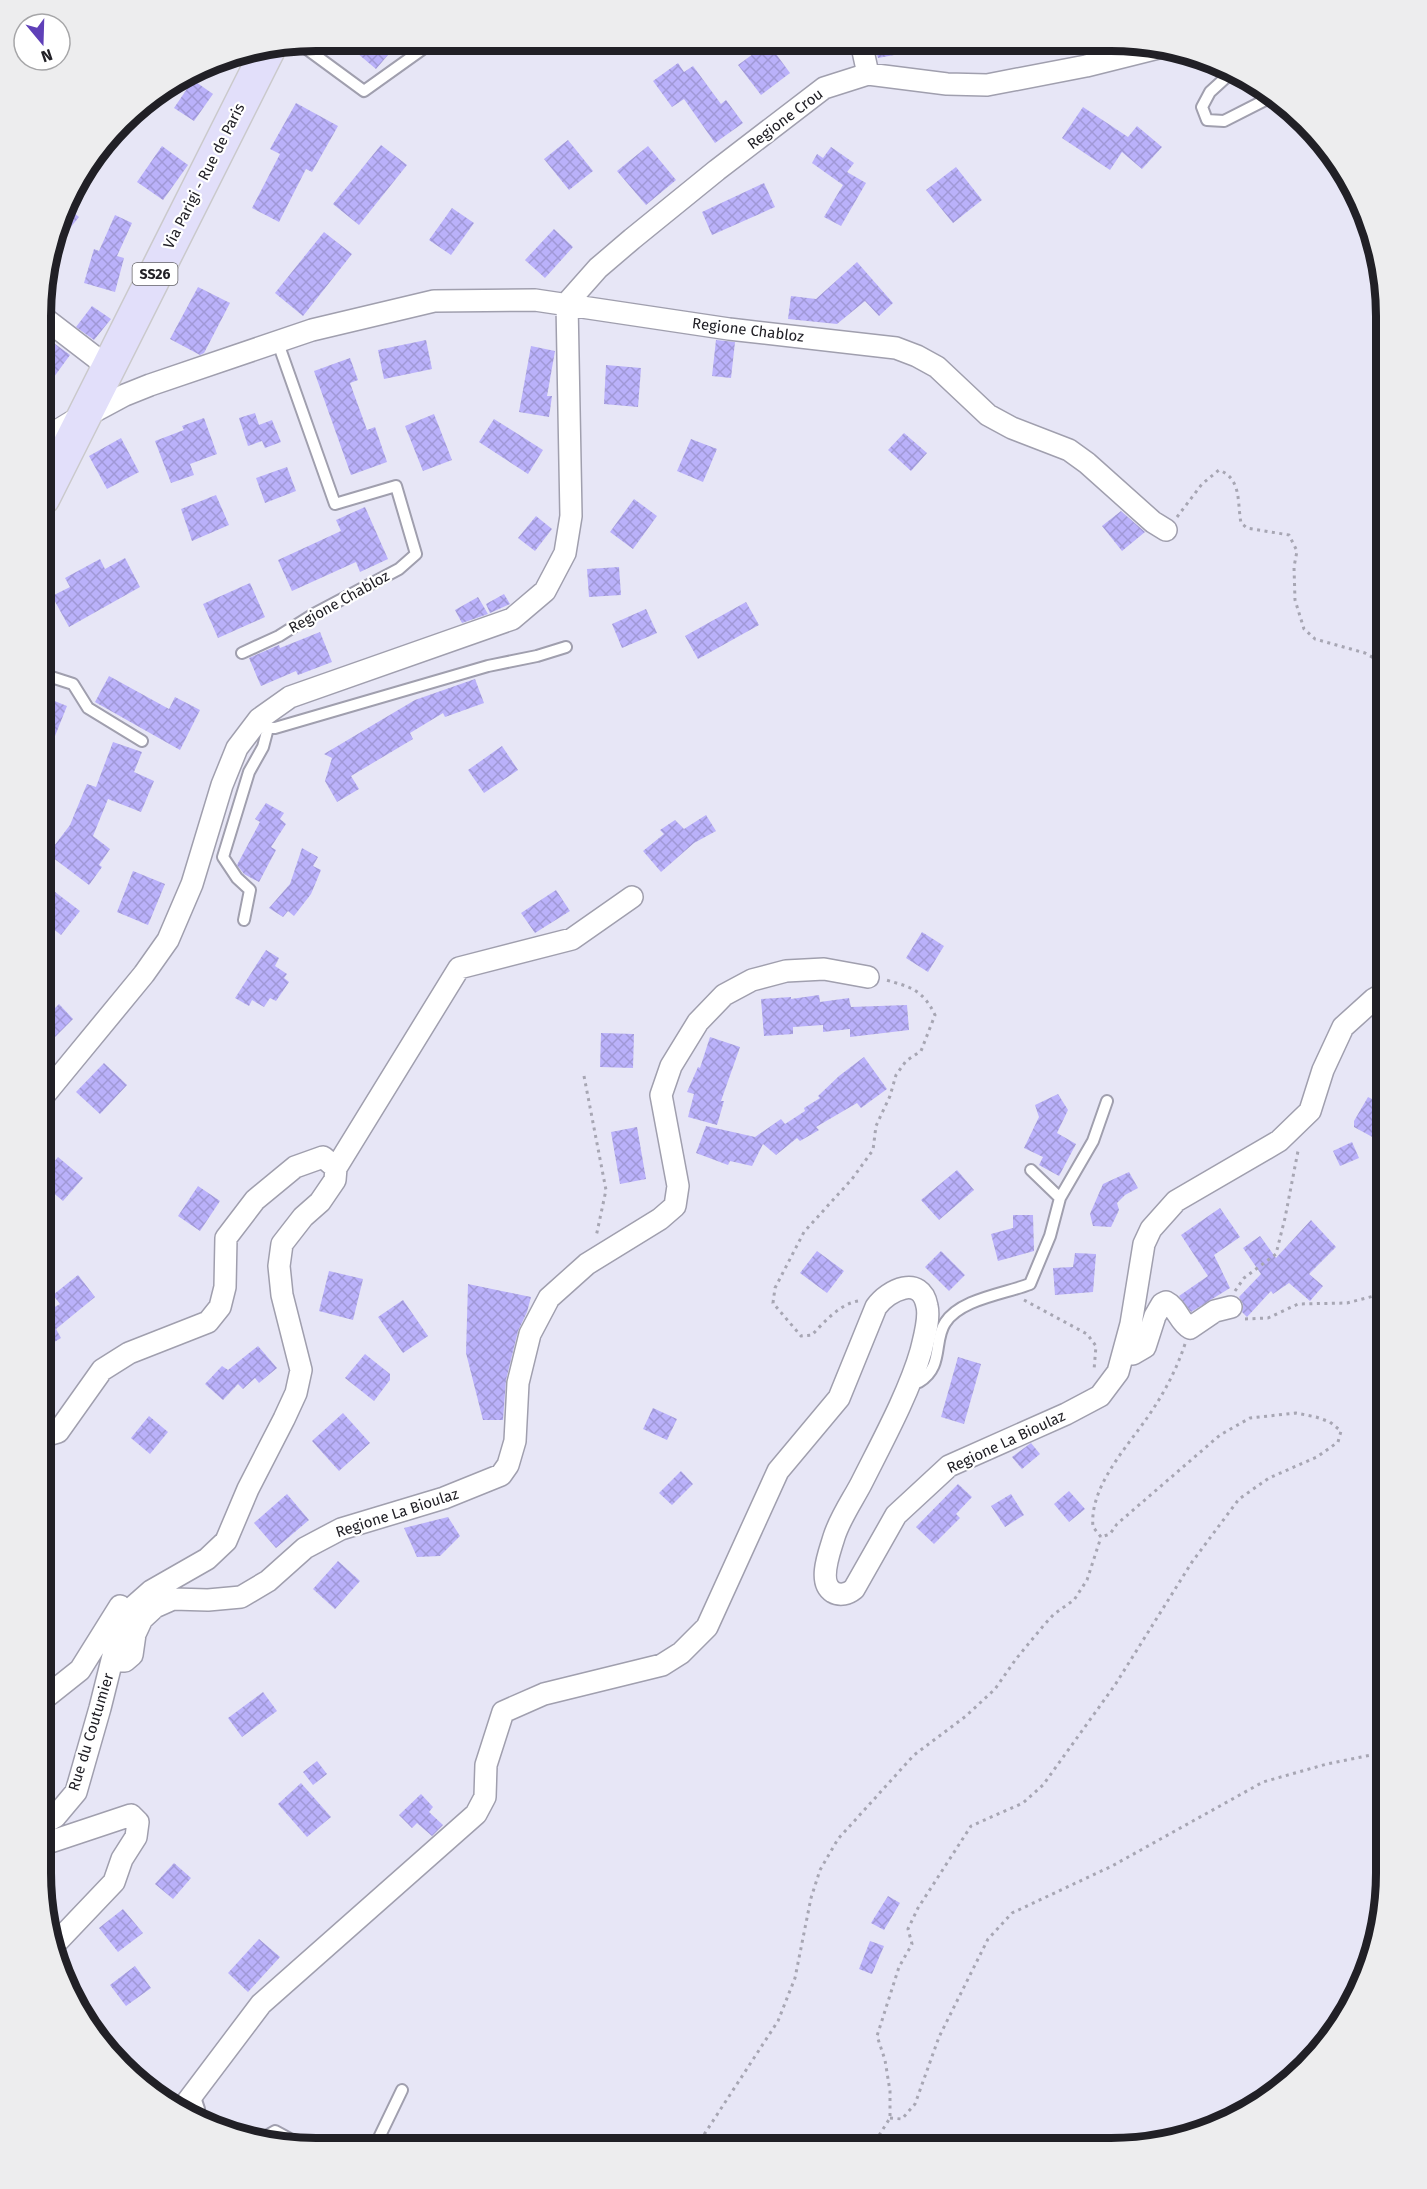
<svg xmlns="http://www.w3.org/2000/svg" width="1427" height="2189" font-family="'Fira Sans',sans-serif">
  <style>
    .building { fill: url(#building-cross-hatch) }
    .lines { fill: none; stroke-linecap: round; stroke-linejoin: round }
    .service-casing { stroke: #a09fae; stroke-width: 14 }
    .minor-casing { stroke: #a09fae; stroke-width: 24 }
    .tertiary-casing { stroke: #a09fae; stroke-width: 28 }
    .primary-casing { stroke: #cac9cb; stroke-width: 36 }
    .path { stroke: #a7a6b3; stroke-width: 3; stroke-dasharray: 3 4.5; stroke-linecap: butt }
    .service { stroke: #fff; stroke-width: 10 }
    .minor { stroke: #fff; stroke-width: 21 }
    .tertiary { stroke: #fff; stroke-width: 26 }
    .primary { stroke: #e2dffa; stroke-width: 33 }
    .labels { text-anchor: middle; stroke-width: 4.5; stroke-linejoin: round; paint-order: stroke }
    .shield { fill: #fff; stroke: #646367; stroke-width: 1.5 }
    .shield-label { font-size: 14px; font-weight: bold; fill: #212026 }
    .street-label { font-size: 15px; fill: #212026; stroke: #fff }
    .rim { fill: none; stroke: #212026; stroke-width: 8 }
  </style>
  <defs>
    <pattern id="building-cross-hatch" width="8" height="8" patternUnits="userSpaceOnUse" patternTransform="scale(1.5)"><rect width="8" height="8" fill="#bab1fa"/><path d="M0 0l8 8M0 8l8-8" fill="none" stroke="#a098d6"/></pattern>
  </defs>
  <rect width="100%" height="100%" fill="#e7e6f6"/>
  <path class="building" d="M358,41H400L376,69L351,48Z
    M874,42H891L894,55L878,58Z
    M768,43L790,73L761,95L738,65Z
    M678,63L684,72L693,66L721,104L726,100L743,123L715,143L684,99L672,107L653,81Z
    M193,80L213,94L194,121L174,108Z
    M296,103L338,126L312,172L306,169L279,222L252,208L280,154L270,149Z
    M1083,107L1128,137L1137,126L1162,147L1142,169L1122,152L1110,170L1062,138Z
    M568,140L593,171L569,190L544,159Z
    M381,145L407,165L359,225L333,204Z
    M162,146L188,165L163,200L137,182Z
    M648,146L676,180L646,205L617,171Z
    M831,147L854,163L847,172L866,183L841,226L824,217L843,185L812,163L817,154L823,158Z
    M956,167L982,200L953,223L926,190Z
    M764,183L775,207L712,235L702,212Z
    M65,206L79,217L53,249H52Z
    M452,208L474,223L451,255L429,240Z
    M115,215L132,223L117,256L124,258L115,292L84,283L94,249L99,251Z
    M554,229L573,247L545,278L525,260Z
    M324,232L352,254L303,316L275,293Z
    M857,262L893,303L879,316L865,301L837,324L788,319L791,296L816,299Z
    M198,287L230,303L204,353L200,355L170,339Z
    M92,306L111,319L94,340L76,327Z
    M43,335L70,355L43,392Z
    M426,340L432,369L384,379L378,350Z
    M716,340L735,342L731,378L712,376Z
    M531,346L555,351L547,396H552L549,417L519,412Z
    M350,358L358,380L350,383L367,430L375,427L387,462L351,475L314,371Z
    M606,365L641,368L638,407L604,404Z
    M255,413L259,425L272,420L281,442L265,448L262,441L248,446L239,418Z
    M434,414L452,460L423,471L405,426Z
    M204,418L217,454L190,464L194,475L171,483L155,441L184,430L182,426Z
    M494,419L543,450L528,474L479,442Z
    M904,433L927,453L911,471L888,450Z
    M121,438L139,472L107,489L89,456Z
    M691,439L717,449L703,482L677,471Z
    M287,467L296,491L265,503L256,478Z
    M216,495L229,525L192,541L181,509Z
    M634,499L657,516L633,549L610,532Z
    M365,507L388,559L360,572L356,562L292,591L278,560L341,531L336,520Z
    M1121,511L1145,532L1122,551L1102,526Z
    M536,516L552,529L535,551L518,538Z
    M125,558L140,587L69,627L52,596L70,587L65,578L100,559L105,569Z
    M619,567L621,595L589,597L587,569Z
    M250,583L265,617L218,638L203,604Z
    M504,594L510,604L490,613L486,604Z
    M478,597L488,614L462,623L455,610Z
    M746,602L759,625L698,659L685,636Z
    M646,609L657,633L622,648L612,624Z
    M320,632L332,662L298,675L296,671L261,686L249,658L279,645L280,648Z
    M109,676L169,709L175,697L200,710L180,750L95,702Z
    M475,679L484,703L445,717L443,713L410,733L413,739L351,776L359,789L337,802L325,781L332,758L324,754L415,700Z
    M42,696L67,706L43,766H42Z
    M113,742L142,752L134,772L154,781L141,812L108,799L93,836L110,849L99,865L102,867L89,885L48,854L70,825L87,784L96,787Z
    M502,746L518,770L484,793L468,770Z
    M266,803L284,813L280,819L286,824L271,847L276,850L259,882L244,874L237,865L260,822L255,819Z
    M706,815L716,831L694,843L661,872L643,851L664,834L660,830L675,820L684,829Z
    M302,848L318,857L313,866L321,870L311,894L294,916L288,911L283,917L269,908L290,884Z
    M133,871L165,884L148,925L117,912Z
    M42,882L80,911L61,935L51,927L42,938Z
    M556,890L570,911L535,933L521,913Z
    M922,932L944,946L928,972L906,958Z
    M266,950L279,958L275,966L287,974L284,978L289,982L276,1001L270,998L264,1007L252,1000L249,1006L235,998Z
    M819,995L820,1002L849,998L851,1007L907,1005L909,1030L850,1037V1029L823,1032V1025L793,1027V1034L764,1036L761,999L791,997V999Z
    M59,1004L73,1019L54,1038L42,1026V1021Z
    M601,1033L634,1034L633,1068L600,1067Z
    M710,1037L740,1047L721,1101H724L717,1125L688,1117L694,1094L687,1092L698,1067L700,1068Z
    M864,1057L887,1089L861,1108L857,1103L816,1127L819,1130L800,1141L797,1138L776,1155L763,1144L752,1166L730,1161L728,1165L696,1153L706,1126L755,1137L781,1119L785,1124L805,1111L804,1108L820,1098L818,1096L839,1076Z
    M104,1063L127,1085L100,1114L76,1092Z
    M1058,1094L1068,1110L1057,1133L1076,1144L1059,1176L1039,1165L1043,1157L1024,1148L1039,1117L1035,1105Z
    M1368,1097L1386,1106V1121L1376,1139L1354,1127V1121Z
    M637,1127L646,1179L620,1184L611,1132Z
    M1352,1142L1359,1158L1340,1166L1333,1151Z
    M58,1157L83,1178L63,1201L42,1183V1176Z
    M957,1170L974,1190L939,1220L921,1200Z
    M1129,1172L1138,1188L1125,1195L1117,1203L1119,1210L1111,1227L1093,1226L1090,1214L1103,1184Z
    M198,1186L220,1201L200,1231L178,1216Z
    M1220,1208L1240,1237L1214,1255L1230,1288L1191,1312L1179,1296L1208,1276L1181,1235Z
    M1013,1215H1033L1034,1251L998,1261L991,1234L1013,1228Z
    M1311,1220L1336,1247L1309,1274L1323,1286L1310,1301L1289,1283L1273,1294L1271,1291L1247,1317L1242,1312L1243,1304L1239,1297L1261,1274L1243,1248L1260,1236L1276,1258Z
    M817,1251L844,1271L827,1293L800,1273Z
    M941,1251L965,1275L949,1291L925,1267Z
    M1075,1253L1096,1254L1093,1292L1055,1295L1053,1268L1073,1267Z
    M329,1271L363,1279L353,1320L319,1311Z
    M78,1275L95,1297L56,1329L61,1338L41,1350V1304L46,1312L60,1304L53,1295Z
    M468,1284L531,1297L527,1312L518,1331L506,1380L503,1420H483L466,1353Z
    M403,1300L428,1336L403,1353L378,1317Z
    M258,1346L277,1368L259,1383L255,1378L243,1389L238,1384L223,1400L205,1384L222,1366L228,1370Z
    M365,1354L390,1374V1380L374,1401L345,1378Z
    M958,1357L981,1364L964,1424L941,1417Z
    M653,1408L677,1419L667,1440L643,1429Z
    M343,1413L370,1443L339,1471L312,1441Z
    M149,1416L168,1432L150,1454L131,1438Z
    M1031,1443L1040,1454L1022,1469L1012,1457Z
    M681,1471L693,1484L672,1505L659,1493Z
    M958,1484L972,1497L956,1514L960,1518L934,1544L916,1527Z
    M1069,1491L1085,1509L1069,1522L1054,1504Z
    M287,1494L309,1520L276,1548L254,1523Z
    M1011,1494L1024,1515L1005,1527L991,1506Z
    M448,1517L460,1536L440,1556L417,1557L404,1528Z
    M338,1561L360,1581L335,1609L313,1589Z
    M263,1692L277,1711L242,1737L228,1718Z
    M317,1761L327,1774L313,1785L303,1772Z
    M301,1783L331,1817L307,1837L278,1804Z
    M421,1794L433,1807L429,1812L443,1825L432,1836L417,1823L412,1828L399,1815Z
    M174,1863L191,1878L173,1899L155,1884Z
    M888,1896L900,1903L884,1930L871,1923Z
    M123,1909L143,1933L118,1952L99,1928Z
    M259,1939L280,1957L248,1992L228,1973Z
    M870,1941L884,1946L872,1974L859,1969Z
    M135,1966L151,1988L126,2006L110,1985Z"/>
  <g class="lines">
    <g class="service-casing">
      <path id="service" d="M300,44L364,91L434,41
        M1233,71L1210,92L1202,107L1207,120L1224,121L1275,95
        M242,653L279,636L314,614L399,569L416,554L396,486L335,504L278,343
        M42,674L73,684L88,708L142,741
        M253,727L275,728L488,666L537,656L566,647
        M244,920L250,890L237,878L223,857L249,772L263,747L268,728
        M1031,1170L1060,1198
        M911,1379L919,1382C944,1367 933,1341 945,1323C960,1299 1004,1294 1030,1284L1050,1236L1060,1198L1093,1141L1107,1101
        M194,2118L199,2109L194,2094
        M259,2140L275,2131L288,2138L293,2146
        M375,2146L402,2090"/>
    </g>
    <g class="minor-casing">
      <path id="minor" d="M861,42L868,74
        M567,303L598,268L632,239L717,170L824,88L868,74L947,84L987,85L1086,66L1162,47
        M43,317L108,367
        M84,417L125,395L150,385L312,330L434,301L535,300L729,329L896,348L917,356L937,367L988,415L1012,428L1069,450L1087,463L1153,522L1166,530
        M42,1098L144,974L168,940L192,884L222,785L237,748L259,719L290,697L512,619L545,591L565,553L571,516L567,303
        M336,1168L459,968L572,939L632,897
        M1123,1354H1133L1145,1347L1155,1316L1162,1304L1166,1302C1178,1308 1179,1322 1190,1328L1215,1311L1231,1307
        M112,1661H125L132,1655L135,1634L142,1619L155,1607L173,1599L208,1600L241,1597L268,1581L305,1548L341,1529L444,1498L501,1475L508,1465L515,1441L518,1383L530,1334L549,1298L587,1264L660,1219L675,1206L678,1186L661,1095L671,1066L698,1022L724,995L752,980L786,971L824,969L868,977
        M41,1701L80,1670L120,1606
        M41,1825L55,1817L76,1792L100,1708L120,1628L134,1606L151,1591L207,1559L226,1541L248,1489L284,1419L296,1393L301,1370L282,1295L279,1266L282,1244L303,1217L320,1202L335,1180L336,1168L323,1157L295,1167L255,1200L226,1238L225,1287L220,1307L208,1322L129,1353L102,1370L58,1432L41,1437
        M41,1845L131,1815L138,1822L136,1837L122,1859L114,1882L55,1944
        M181,2110L261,2004L476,1814L485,1797L486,1765L503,1712L544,1694L662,1665L681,1653L707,1627L778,1471L839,1398L876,1307C888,1290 921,1274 927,1306C930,1319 924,1338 921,1351C909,1393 881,1444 861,1484C852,1501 840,1518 834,1537C830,1551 817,1582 833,1592C840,1596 848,1594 854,1589L896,1515L949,1466L1066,1414L1100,1396L1118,1372L1131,1324L1144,1244L1151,1229L1176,1201L1279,1141L1310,1111L1323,1070L1343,1027L1374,999L1386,992"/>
    </g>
    <g class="tertiary-casing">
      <path id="tertiary" d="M43,442L84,417"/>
    </g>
    <g class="primary-casing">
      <path id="primary" d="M43,498L268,50"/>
    </g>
    <path class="path" d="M1177,517L1202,484L1219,470C1242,479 1237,502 1241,523L1247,528L1289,535L1297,551L1294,567L1295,600L1304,629L1315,639L1365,653L1386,665
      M584,1076L606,1190L596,1237
      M1235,1291L1244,1278L1276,1254L1285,1218L1298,1151
      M1024,1300L1087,1334L1096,1346L1094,1370
      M858,1301C840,1304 824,1322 812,1335L801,1336L773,1303L775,1288L804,1232L852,1179L873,1150L876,1126L890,1096L896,1075L906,1061L921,1051L935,1015C923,990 911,987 886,980
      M1245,1319L1268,1318L1298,1304L1347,1303L1378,1295L1386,1289
      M1101,1537L1093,1527C1089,1488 1126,1448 1147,1418C1163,1395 1176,1371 1185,1344
      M890,2118L902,2119L915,2104L939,2037L988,1939L1012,1913L1112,1866L1263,1782L1327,1764L1386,1752
      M696,2147L778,2021L795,1978L811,1898L820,1870L838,1839L914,1755L966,1716L995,1689L1016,1659L1044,1625L1054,1614L1074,1600L1087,1580L1101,1537
      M871,2148L890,2118V2091L885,2060L877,2036L899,1967L912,1944L908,1929L918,1908L971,1826L1023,1803L1043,1785L1115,1685L1192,1562L1239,1499L1269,1478L1317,1457L1338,1442L1341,1431L1330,1422L1316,1417L1296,1413L1250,1418L1220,1435L1117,1524L1110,1534L1101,1537"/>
    <use href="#service" class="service"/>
    <use href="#minor" class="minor"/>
    <use href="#tertiary" class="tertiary"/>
    <use href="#primary" class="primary"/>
  </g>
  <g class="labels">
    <rect class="shield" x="132.5" y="263" width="45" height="22" rx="4.5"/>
    <g class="shield-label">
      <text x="155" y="279">SS26</text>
    </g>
    <g class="street-label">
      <text transform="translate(785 119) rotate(-37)" y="5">Regione Crou</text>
      <text transform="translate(204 176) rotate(-63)" y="5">Via Parigi - Rue de Paris</text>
      <text transform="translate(748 330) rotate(7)" y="5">Regione Chabloz</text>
      <text transform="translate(339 602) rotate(-29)" y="5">Regione Chabloz</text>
      <text transform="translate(1006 1442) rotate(-25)" y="5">Regione La Bioulaz</text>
      <text transform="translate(397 1513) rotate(-18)" y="5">Regione La Bioulaz</text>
      <text transform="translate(91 1732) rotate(-73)" y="5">Rue du Coutumier</text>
    </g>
  </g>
  <path d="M0 0H1427V2189H0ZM316 51H1111A265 265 0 0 1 1376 316V1873A265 265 0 0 1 1111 2138H316A265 265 0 0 1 51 1873V316A265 265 0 0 1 316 51Z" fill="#ededee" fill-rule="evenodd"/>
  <path class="rim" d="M316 51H1111A265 265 0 0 1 1376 316V1873A265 265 0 0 1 1111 2138H316A265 265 0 0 1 51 1873V316A265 265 0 0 1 316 51Z"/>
  <g transform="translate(42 42) rotate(161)"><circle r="28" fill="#ffffff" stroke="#a6a6a8" stroke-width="1.5"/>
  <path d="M0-4.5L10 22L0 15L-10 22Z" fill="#5f40b8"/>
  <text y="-9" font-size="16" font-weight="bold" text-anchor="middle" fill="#212026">N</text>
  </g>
</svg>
